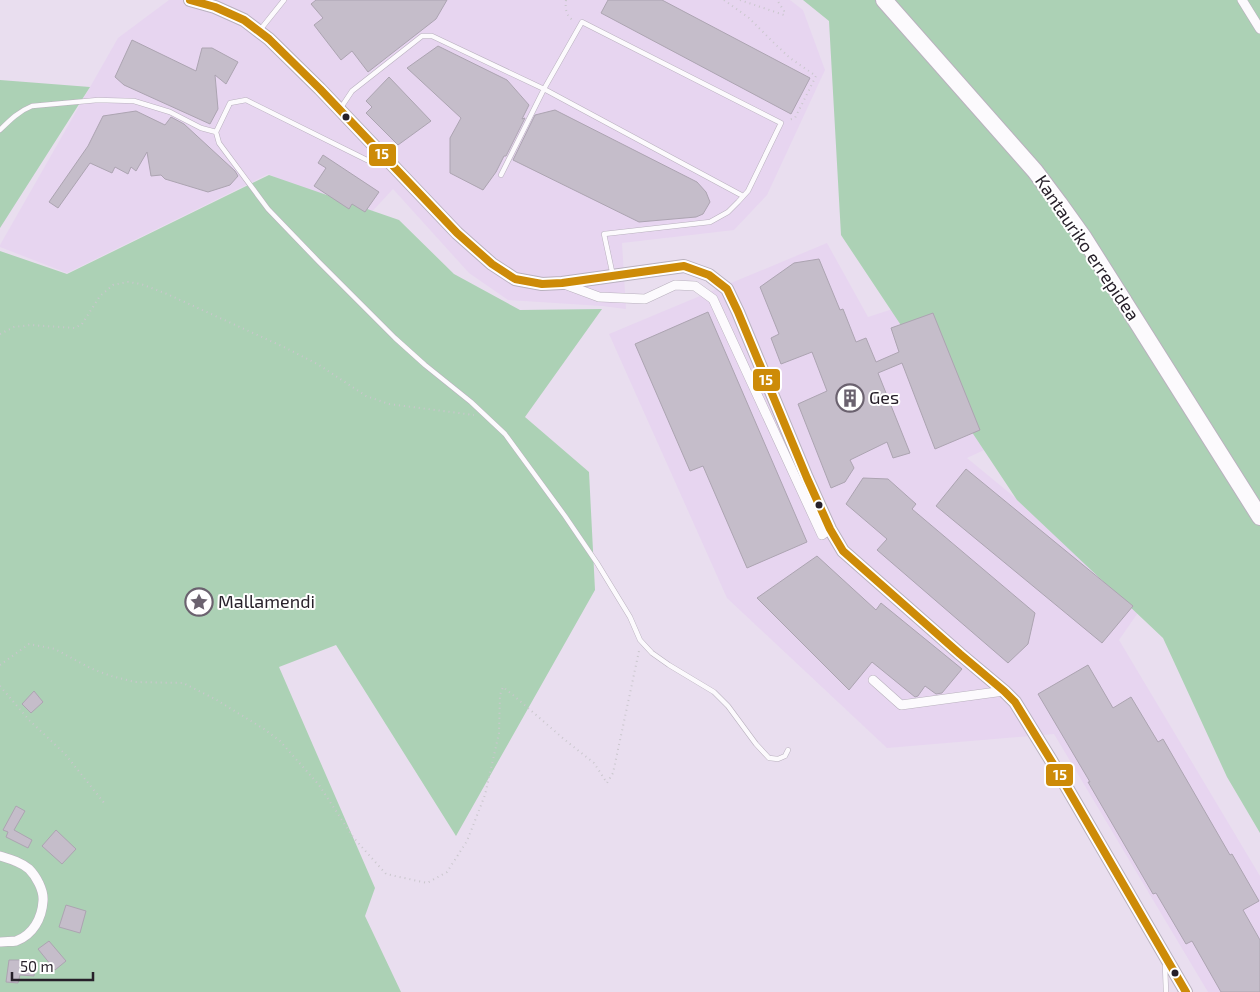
<svg xmlns="http://www.w3.org/2000/svg" width="1260" height="992" font-family="'Exo 2',sans-serif">
  <style>
    .built { fill: #e7d5f0 }
    .forest { fill: #acd1b5 }
    .building { fill: #c5bdca; stroke: #aca4b1 }
    .lines { fill: none; stroke-linecap: round; stroke-linejoin: round }
    .lane-casing { stroke: #b9b1be; stroke-width: 5.5 }
    .street-casing { stroke: #b9b1be; stroke-width: 10 }
    .secondary-casing { stroke: #b9b1be; stroke-width: 14 }
    .highway-casing { stroke: #b9b1be; stroke-width: 18 }
    .path { stroke: #cac7cd; stroke-width: 2; stroke-dasharray: 1 4; stroke-linecap: butt }
    .lane { stroke: #fcfafd; stroke-width: 4.5 }
    .street { stroke: #fcfafd; stroke-width: 9 }
    .secondary { stroke: #fcfafd; stroke-width: 12 }
    .highway { stroke: #fcfafd; stroke-width: 16 }
    .bus-1-casing { stroke: #fff; stroke-width: 11 }
    .bus-1 { stroke: #cd8b08; stroke-width: 8 }
    .bus-dot { fill: #27202a; stroke: #fff; stroke-width: 2 }
    .labels { text-anchor: middle; stroke-width: 4; stroke-linejoin: round; paint-order: stroke }
    .street-label { font-size: 18px; fill: #27202a; stroke: #fff }
    .poi-label { font-size: 18px; fill: #27202a; stroke: #fff; text-anchor: start }
    .line-badge { stroke: #fff; stroke-width: 2 }
    .badge-label { font-size: 14px; text-anchor: middle; font-weight: bold; fill: #fff }
  </style>
  <rect width="100%" height="100%" fill="#e9deef"/>
  <path class="built" d="M169,0H790L803,10L825,70L767,195L734,230L622,243L626,309L602,306L508,300L469,273L393,189L367,217L268,174L67,273L0,247V245L118,38Z
    M827,243L868,317L936,295L997,444L967,458L1144,604L1119,640L1260,876V992H1208L1054,734L887,748L727,598L609,334Z"/>
  <path class="forest" d="M803,0H1260V833L1227,777L1163,638L1017,500L841,235L829,21Z
    M0,80L90,87L0,228Z
    M269,175L399,220L454,274L520,310L602,309L525,417L589,472L595,590L456,836L336,645L279,667L375,888L365,916L401,992H0V251L67,274Z"/>
  <path class="building" d="M316,0H447L436,19L368,72L352,51L341,60L314,25L323,18L311,4Z
    M608,0H662L810,78L791,114L601,13Z
    M132,40L196,71L202,48H212L238,62L226,84L215,75L218,109L210,124L124,85L115,77Z
    M438,46L507,80L529,105L522,119L525,118L506,156H504L496,172L483,190L450,173V138L461,118L407,68Z
    M389,77L431,121L398,145L366,113L372,107L366,101Z
    M555,110L697,182L706,192L710,202L703,214L696,217L639,222L513,160L535,115Z
    M136,111L165,125L171,117L184,124L235,171L238,176L230,185L208,192L165,179L161,175L151,176L147,152L136,171L131,167L128,174L115,167L112,173L90,163L58,208L49,202L88,146L103,116Z
    M323,155L379,192L365,212L352,204L349,209L314,186L326,168L318,163Z
    M819,259L840,310L843,309L856,342L866,338L876,362L899,352L891,328L933,313L980,430L935,449L902,363L878,373L910,453L893,458L887,442L850,460L854,468L845,482L831,488L798,404L827,391L812,352L781,364L771,338L779,334L760,287L794,263Z
    M708,312L807,542L747,568L703,466L690,471L635,344Z
    M966,469L1133,606L1102,643L936,506Z
    M863,478L888,479L916,504L912,509L1035,613L1028,644L1008,663L877,550L887,539L846,504Z
    M817,556L876,610L881,603L962,669L942,693L936,694L925,686L918,696L915,697L872,662L849,690L757,598Z
    M1088,665L1113,708L1131,697L1158,742L1163,739L1230,855L1232,854L1259,901L1243,910L1260,940V992H1221L1192,941L1186,944L1156,893L1153,894L1088,782H1090L1038,694Z
    M34,691L43,702L31,713L22,704Z
    M16,806L25,811L14,830L32,840L28,848L6,837L8,832L3,830Z
    M56,830L76,849L62,864L42,846Z
    M66,905L86,911L80,933L59,927Z
    M49,941L66,961L55,970L38,949Z
    M9,960H35L34,976L20,975L18,983L6,982Z"/>
  <g class="lines">
    <g class="lane-casing">
      <path id="lane" d="M260,30L284,0
        M340,109L352,91L422,36H432L544,89L743,196
        M0,130C10,120 19,111 32,106L98,100L134,101L170,112L201,128L216,132
        M387,165L373,163L246,100L230,103L216,132L219,143L268,209L319,262L395,338L425,365L471,402L505,434L565,516L597,563L630,617L640,640L652,653L669,665L714,692L728,706L756,744L769,758L778,759L785,756L788,750
        M501,175L544,89L582,22L781,123L748,191L738,202L728,212L710,222L604,234L613,276
        M1165,965L1166,992"/>
    </g>
    <g class="street-casing">
      <path id="street" d="M1242,0L1260,29
        M564,284L599,297L645,299L675,285L695,286L713,299L822,535L830,529
        M873,680L901,705L1004,691
        M0,856C10,859 21,862 29,869C36,876 44,890 43,901C42,918 33,935 16,941C11,942 5,941 0,942"/>
    </g>
    <g class="secondary-casing">
      <path id="secondary" d="M190,0L215,7L244,20L269,39L320,89L457,233L492,264L515,279L542,284L562,283L684,266L709,275L727,289L738,312L807,478L830,529L843,551L960,654L1004,691L1015,702L1052,762L1186,992"/>
    </g>
    <g class="highway-casing">
      <path id="highway" d="M884,0L1035,171L1059,203L1084,238L1260,517"/>
    </g>
    <path class="path" d="M566,0C565,9 566,16 574,21
      M724,0L749,18L774,43L790,58L816,76L795,118L788,120
      M740,0L784,15V11L777,0
      M0,334L14,327L31,325L75,328L82,324L100,296L113,285L128,282L141,284L167,294L286,348L319,365L366,396L389,404L474,415
      M0,665L29,644L55,649L90,668L111,676L135,682L183,683L215,699L264,729L280,741L319,785L353,837L386,874L427,883L447,872L467,841L485,795L499,733L500,695L503,687L513,695L565,740L594,763L607,783L613,773L639,651
      M0,686L29,720L65,754L105,804"/>
    <use href="#lane" class="lane"/>
    <use href="#street" class="street"/>
    <use href="#secondary" class="secondary"/>
    <use href="#highway" class="highway"/>
    <g class="bus-1-casing">
      <path id="bus-1" d="M190,0L215,7L244,20L269,39L320,89L457,233L492,264L515,279L542,284L562,283L684,266L709,275L727,289L738,312L807,478L830,529L843,551L960,654L1004,691L1015,702L1052,762L1186,992"/>
    </g>
    <use href="#bus-1" class="bus-1"/>
  </g>
  <defs>
    <g id="building-ring" transform="scale(1.4375)"><circle r="9.5" fill="#fff" stroke="#6b626f" stroke-width="1.5"/><path d="M-4-6H4V6H1V3H-1V6H-4ZM-2.5-4.3h1.7v1.8h-1.7ZM.8-4.3h1.7v1.8H.8ZM-2.5-1h1.7V.8h-1.7ZM.8-1h1.7V.8H.8Z" fill="#6b626f"/></g>
    <g id="sight-ring" transform="scale(1.4375)"><circle r="9.5" fill="#fff" stroke="#6b626f" stroke-width="1.5"/><path d="M0-6L1.8-2.2L6-1.7L2.9 1.2L3.7 5.4L0 3.3L-3.7 5.4L-2.9 1.2L-6-1.7L-1.8-2.2Z" fill="#6b626f"/></g>
  </defs>
  <g fill-rule="evenodd">
    <use href="#building-ring" x="850" y="398"/>
    <use href="#sight-ring" x="199" y="602"/>
  </g>
  <g class="bus-dot">
    <circle cx="346" cy="117" r="4.5"/>
    <circle cx="819" cy="505" r="4.5"/>
    <circle cx="1175" cy="973" r="4.5"/>
  </g>
  <g class="labels">
    <g class="street-label">
      <text transform="translate(1087 248) rotate(56)" y="6">Kantauriko errepidea</text>
    </g>
    <g class="poi-label">
      <text x="869" y="404">Ges</text>
      <text x="218" y="608">Mallamendi</text>
    </g>
  </g>
  <g class="line-badge">
    <rect x="368" y="143" width="29" height="24" rx="5" fill="#cd8b08"/>
    <rect x="752" y="368" width="29" height="24" rx="5" fill="#cd8b08"/>
    <rect x="1045" y="763" width="29" height="24" rx="5" fill="#cd8b08"/>
  </g>
  <g class="badge-label">
    <text x="382" y="159">15</text>
    <text x="766" y="385">15</text>
    <text x="1060" y="780">15</text>
  </g>
  <path d="M12 972v8h81v-8" fill="none" stroke="#27202a" stroke-width="2.5"/>
  <text x="20" y="972" font-size="15" fill="#27202a" stroke="#ffffff" stroke-width="4" paint-order="stroke">50 m</text>
</svg>
